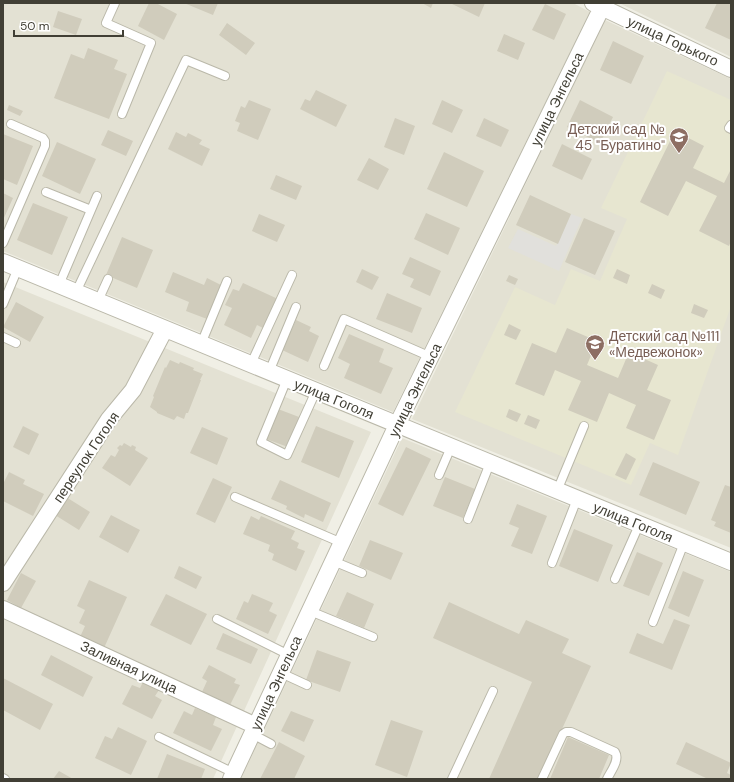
<svg xmlns="http://www.w3.org/2000/svg" width="734" height="782" font-family="'DM Sans',sans-serif">
  <style>
    .residential { fill: #e3e1d3 }
    .education { fill: #e7e6d0 }
    .parking { fill: #e1e0dc }
    .building { fill: #d0ccbc }
    .lines { fill: none; stroke-linecap: round; stroke-linejoin: round }
    .service-casing { stroke: #bab8a9; stroke-width: 10 }
    .minor-casing { stroke: #bab8a9; stroke-width: 18 }
    .service { stroke: #fff; stroke-width: 8 }
    .minor { stroke: #fff; stroke-width: 16 }
    .labels { text-anchor: middle; stroke-width: 4; stroke-linejoin: round; paint-order: stroke }
    .street-label { font-size: 14px; fill: #413f35; stroke: #fff }
    .education-label { font-size: 14px; fill: #785e54; stroke: #fff; text-anchor: end }
  </style>
  <rect width="100%" height="100%" fill="#f0efe5"/>
  <path class="residential" d="M3,3H573L590,12L393,412L3,251Z
    M619,3H731V57Z
    M605,20L731,79V548L412,419Z
    M3,282L371,432L213,779H3Z
    M402,438L731,572V779H241Z"/>
  <path class="education" d="M667,71L731,100V306L678,455L650,443L631,485L455,412L515,287L555,305L571,269L600,281L627,219L601,208Z"/>
  <path class="parking" d="M571,214L582,218L559,271L508,248L518,229L556,246Z"/>
  <path class="building" d="M149,3H156L177,14L164,40L138,26Z
    M184,3H218L213,15Z
    M422,3H433L431,8Z
    M450,3H485L479,17Z
    M717,3H731V40L705,28Z
    M545,4L566,14L554,40L532,30Z
    M58,11L82,19L76,35L53,27Z
    M227,23L255,43L246,55L219,35Z
    M504,34L525,43L518,60L497,51Z
    M613,41L644,56L631,84L600,70Z
    M88,48L118,60L114,69L127,74L109,119L54,98L71,54L84,59Z
    M316,90L347,105L336,127L300,109L305,99L310,101Z
    M249,100L271,109L258,140L237,131L240,123L235,121L241,106L245,108Z
    M442,100L463,110L452,133L432,124Z
    M580,100L613,117L600,143L567,127Z
    M9,105L23,111L20,116L7,110Z
    M395,118L415,126L404,155L384,147Z
    M484,118L509,130L501,147L476,136Z
    M108,130L133,141L126,156L101,145Z
    M675,131L704,146L693,168L724,183L731,169V241L729,246L699,231L717,196L686,181L668,216L640,202Z
    M176,132L186,137L188,133L202,140L199,144L210,149L202,166L168,149Z
    M3,134L33,146L17,185L3,179Z
    M57,142L96,159L80,194L42,176Z
    M562,144L592,159L582,180L552,166Z
    M444,152L484,171L467,207L427,189Z
    M369,158L389,169L378,190L357,180Z
    M276,175L302,186L296,200L270,189Z
    M3,193L13,198L3,220Z
    M530,195L571,214L558,244L516,225Z
    M33,203L68,217L52,255L17,240Z
    M426,213L460,228L448,255L414,239Z
    M259,214L285,225L277,242L252,231Z
    M584,218L615,231L595,275L565,262Z
    M122,237L153,250L137,288L106,275Z
    M410,257L441,271L430,296L410,287L414,279L402,274Z
    M362,269L379,277L372,290L356,282Z
    M617,269L630,275L627,284L613,278Z
    M173,272L204,285L207,278L221,285L207,319L186,311L189,302L165,292Z
    M509,275L518,279L515,285L506,281Z
    M243,283L278,299L265,329L257,325L251,338L224,325L232,308L225,305L233,289L239,291Z
    M652,284L665,290L661,299L648,293Z
    M387,293L422,308L412,333L376,319Z
    M16,302L44,317L30,342L3,327Z
    M694,304L708,310L704,318L691,313Z
    M296,320L311,327L309,331L319,336L308,362L282,350Z
    M509,324L521,330L516,340L504,335Z
    M567,328L597,341L587,365L618,378L629,352L658,365L647,390L671,400L654,440L626,428L636,405L609,393L597,422L568,410L581,381L555,370L544,396L515,384L532,343L556,353Z
    M349,334L384,349L379,362L393,368L381,394L344,378L350,364L338,358Z
    M170,360L179,364L180,362L194,368L193,370L203,374L200,380H201L188,413H186L184,419L177,416L174,420L157,413V412L150,407L154,397L153,396L165,367L166,368Z
    M278,409L299,417L288,447L266,439Z
    M509,409L521,414L517,422L506,417Z
    M528,415L540,420L536,429L524,424Z
    M23,426L39,434L29,455L13,447Z
    M316,426L354,441L339,478L301,462Z
    M202,427L228,438L217,465L190,453Z
    M124,443L131,447L132,445L136,447L135,450L148,458L130,486L102,468L111,455L115,457L119,450L117,448L120,445L122,446Z
    M406,447L431,459L403,516L378,504Z
    M626,453L636,459L626,480L615,475Z
    M653,462L700,482L686,515L639,495Z
    M9,472L25,480L23,484L44,494L33,516L3,501V484Z
    M445,477L475,489L463,518L433,506Z
    M213,478L232,487L215,523L196,514Z
    M280,480L331,503L323,522L305,514L304,518L286,509L287,506L271,499Z
    M725,485L731,487V533L714,526L716,522L711,520Z
    M66,497L90,512L79,530L55,515Z
    M517,504L547,516L532,554L511,546L519,528L509,524Z
    M111,515L140,530L128,553L99,537Z
    M251,516L259,520L261,516L295,531L291,539L299,543L297,548L305,551L296,571L272,560L274,554L268,551L270,545L243,534Z
    M574,529L613,545L598,582L559,566Z
    M370,540L403,553L391,580L359,566Z
    M637,552L663,563L649,596L623,586Z
    M179,566L202,577L196,589L174,578Z
    M683,571L704,580L689,617L668,608Z
    M21,573L36,581L21,608L7,600Z
    M89,580L127,597L104,648L80,637L85,626L79,623L85,610L77,606Z
    M347,592L374,604L364,628L336,616Z
    M166,594L207,614L191,645L150,625Z
    M252,594L273,603L269,611L277,615L268,634L236,619L244,601L248,603Z
    M449,602L519,634L526,620L569,639L562,653L591,666L539,779H489L532,682L433,638Z
    M674,619L690,625L672,670L629,653L637,633L663,644Z
    M223,633L258,649L251,664L216,649Z
    M317,650L351,662L340,692L306,680Z
    M51,655L93,677L83,697L41,675Z
    M209,665L236,679L234,683L240,685L230,705L202,692L207,681L202,678Z
    M3,678L53,704L40,730L3,710Z
    M143,682L159,690L155,696L162,700L152,719L122,704L132,685L140,688Z
    M195,708L216,717L213,725L222,729L211,751L173,733L184,711L192,715Z
    M291,711L314,720L304,742L281,731Z
    M391,720L423,731L407,777L375,765Z
    M118,727L147,741L131,775L95,758L105,736L112,739Z
    M568,737L609,755L599,779H550Z
    M279,742L305,756L294,779H260Z
    M686,742L731,763L727,773L731,775V779H708L676,764Z
    M167,754L205,769L201,779H157Z
    M59,771L73,779H53Z"/>
  <g class="lines">
    <g class="service-casing">
      <path id="service" d="M115,3L106,23L151,43L122,114
        M731,125L729,128L731,129
        M46,192L91,210
        M3,243L45,146V141L43,138L11,124
        M59,285L97,196
        M76,292L186,60L225,76
        M98,301L108,279
        M3,304L18,268
        M3,337L16,343
        M201,344L227,281
        M250,366L292,275
        M324,366L344,319L431,357
        M269,372L296,307
        M287,379L261,442L287,455L316,391
        M439,475L451,447
        M557,491L584,426
        M235,497L342,543
        M468,519L490,463
        M333,561L362,573
        M552,563L577,499
        M615,579L639,525
        M310,611L373,637
        M217,619L289,655
        M653,622L684,543
        M281,673L307,685
        M252,734L271,744
        M159,737L234,773
        M3,778L5,779
        M452,779L493,691
        M542,779L563,734L566,732H571L615,752C620,760 611,771 607,779"/>
    </g>
    <g class="minor-casing">
      <path id="minor" d="M593,3L731,69
        M3,262L731,562
        M3,583L109,419L133,390L165,329
        M3,609L256,726
        M231,779L397,425L604,3"/>
    </g>
    <use href="#service" class="service"/>
    <use href="#minor" class="minor"/>
  </g>
  <defs>
    <g id="school-pin" transform="scale(1)"><path d="M0 17L-7.5 6A9.5 9.5 0 1 1 7.5 6Z" fill="#8d6e63" stroke="#fff"/><path d="M0-5L7-2L0 1L-7-2ZM-4 1L0 2.5L4 1V4Q0 6-4 4Z" fill="#fff"/></g>
  </defs>
  <g fill-rule="evenodd">
    <use href="#school-pin" x="679" y="137"/>
    <use href="#school-pin" x="595" y="344"/>
  </g>
  <g class="labels">
    <g class="street-label">
      <text transform="translate(673 41) rotate(25)" y="5">улица Горького</text>
      <text transform="translate(557 99) rotate(-64)" y="5">улица Энгельса</text>
      <text transform="translate(415 390) rotate(-64)" y="5">улица Энгельса</text>
      <text transform="translate(334 399) rotate(22)" y="5">улица Гоголя</text>
      <text transform="translate(86 457) rotate(-56)" y="5">переулок Гоголя</text>
      <text transform="translate(633 522) rotate(22)" y="5">улица Гоголя</text>
      <text transform="translate(129 667) rotate(25)" y="5">Заливная улица</text>
      <text transform="translate(276 683) rotate(-65)" y="5">улица Энгельса</text>
    </g>
    <g class="education-label">
      <text x="665" y="134">Детский сад №<tspan x="665" dy="16">45 "Буратино"</tspan></text>
      <text x="609" y="341" text-anchor="start">Детский сад №111<tspan x="609" dy="16">«Медвежонок»</tspan></text>
    </g>
  </g>
  <rect width="734" height="782" fill="none" stroke="#413f35" stroke-width="8"/>
  <path d="M14 30v6h109v-6" fill="none" stroke="#413f35" stroke-width="2"/>
  <text x="20" y="30" font-size="12" fill="#413f35" stroke="#ffffff" stroke-width="3" paint-order="stroke">50 m</text>
</svg>
